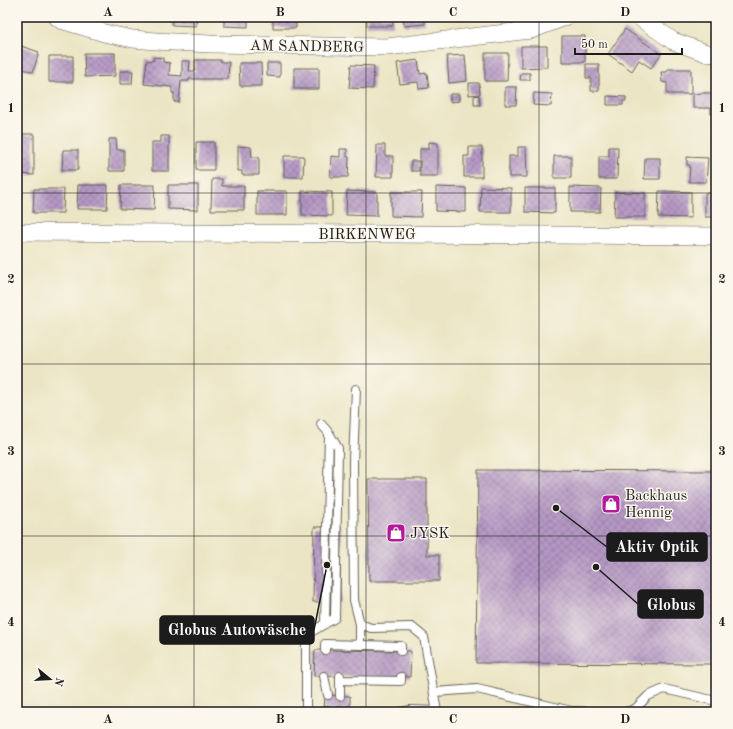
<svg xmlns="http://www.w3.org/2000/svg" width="733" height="729" font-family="'Old Standard TT',serif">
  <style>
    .building { fill: url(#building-cross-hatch) }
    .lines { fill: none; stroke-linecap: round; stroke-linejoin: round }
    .service-casing { stroke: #656257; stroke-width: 10 }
    .minor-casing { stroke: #656257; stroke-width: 18 }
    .service { stroke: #fff; stroke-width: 8 }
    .minor { stroke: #fff; stroke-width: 17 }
    .grid { fill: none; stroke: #1c1c1c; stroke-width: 1; stroke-opacity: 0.55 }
    .labels { text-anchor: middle; stroke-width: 3; stroke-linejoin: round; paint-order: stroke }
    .street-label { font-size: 15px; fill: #1c1c1c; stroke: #fbf7ec }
    .poi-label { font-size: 15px; fill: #1c1c1c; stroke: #fbf7ec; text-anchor: start }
    .leader { fill: none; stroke: #1c1c1c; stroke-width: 1.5 }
    .callout-dot { fill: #1c1c1c; stroke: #fbf7ec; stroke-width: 1.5 }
    .callout { fill: #1c1c1c; stroke: #1c1c1c; stroke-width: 1.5 }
    .callout-label { font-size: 16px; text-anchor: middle; font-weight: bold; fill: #fff }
    .neatline { fill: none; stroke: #1c1c1c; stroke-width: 1.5 }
    .grid-label { font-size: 13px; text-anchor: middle; font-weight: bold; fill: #1c1c1c }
  </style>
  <defs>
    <pattern id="building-cross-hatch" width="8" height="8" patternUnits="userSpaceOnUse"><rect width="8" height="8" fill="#b598c5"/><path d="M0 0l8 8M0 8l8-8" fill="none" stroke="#927b9f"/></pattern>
  </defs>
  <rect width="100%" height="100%" fill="#fbf7ec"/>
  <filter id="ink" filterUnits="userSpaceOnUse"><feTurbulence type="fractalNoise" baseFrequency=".025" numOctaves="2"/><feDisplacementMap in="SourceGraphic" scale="8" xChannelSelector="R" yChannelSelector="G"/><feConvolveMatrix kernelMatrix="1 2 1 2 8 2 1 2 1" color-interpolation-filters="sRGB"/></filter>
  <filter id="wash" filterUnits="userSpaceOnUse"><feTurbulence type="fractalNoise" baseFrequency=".012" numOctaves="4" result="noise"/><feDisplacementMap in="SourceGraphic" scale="16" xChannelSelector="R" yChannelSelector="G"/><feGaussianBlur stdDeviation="0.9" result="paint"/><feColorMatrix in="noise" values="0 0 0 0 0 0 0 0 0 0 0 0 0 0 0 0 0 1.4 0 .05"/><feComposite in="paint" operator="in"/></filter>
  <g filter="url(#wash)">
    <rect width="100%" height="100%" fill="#ece5c5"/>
    <g id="blocks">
      <path class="building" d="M123,17H138L137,20Z
        M172,17H212V19L197,18L196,26L172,25Z
        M224,17H248V27L224,26Z
        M273,17H311V19H296V28H273Z
        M367,17H393V26H367Z
        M403,17H425V24L404,26Z
        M706,17H715L714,23L705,22Z
        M625,29L661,54L651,68L639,60L632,71L608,54Z
        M562,36H585V62H562Z
        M18,45L39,52L33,72L17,67V50Z
        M521,46H547V67L521,68Z
        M84,53H115V76L85,77Z
        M485,53H508L507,81H485Z
        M465,55L467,81L449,83L447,56Z
        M49,56H73V82H49Z
        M154,57L163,58V62L170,63L169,75L182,76V61H190L189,71H195V60H221V62H229L228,79H189V81H181L179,102H174V93H172V87L144,84L147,60L153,61Z
        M418,60L420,74L427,73L429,88L419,89L418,82L400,84L397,63Z
        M239,63H261L262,86H240Z
        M267,63H280V77L267,76Z
        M586,64H599V91H591V78H586Z
        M351,65L374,66L373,89L349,88Z
        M294,68H319V89H294Z
        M667,69H691V94H667V83L662,82L661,72H667Z
        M120,71H133L132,84H120Z
        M521,73H530V80H520Z
        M469,83H479L480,94L469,95Z
        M505,87H517L516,105H505Z
        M534,93L552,94L551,106L533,105Z
        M702,93H716V114H711V108H693V94Z
        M450,94H459V101L450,102Z
        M479,95L480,105H474V96Z
        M607,96L626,97V101H623V105H607Z
        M17,134H34V175L17,174Z
        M161,136H169V171H152V142H161Z
        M109,139H116L117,150H124V171H109Z
        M196,142H214V170H196Z
        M429,142L438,143V176H420V149H429Z
        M377,145H385V156H393V177H376Z
        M238,146L251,147L252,157H259V175H242V171H238Z
        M469,147H482V177H464V156H469Z
        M518,147H526L527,177H509V156H518Z
        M609,147H618L617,179H599V156H609Z
        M340,149H347V157H349L348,177H330L331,156L340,157Z
        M63,150H78V170H62Z
        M284,156H304L303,177H284Z
        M554,156H571V178H554Z
        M687,157L708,158L706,182H689L690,165H687Z
        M645,158H660V179H644Z
        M411,161H419V171H411Z
        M212,179H222V186H244V210H211Z
        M78,185H108L107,209H77Z
        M121,185H155L154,210L120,209Z
        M168,185H198V210L168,209Z
        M436,187L466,188V212L436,211Z
        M481,187L511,188V212H480Z
        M570,187L601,188L600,212H570Z
        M525,188H555V213L525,212Z
        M34,189H64L63,213H33Z
        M257,191H287V215H257Z
        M302,191L332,192V216L302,215Z
        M347,191L377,192V216L346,215Z
        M659,191L691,192V218L658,217Z
        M391,192H422L421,217L391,216Z
        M615,192L645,193V217H614Z
        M705,193H716V217H705Z
        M478,470L716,471V664L476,663Z
        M368,479H427V555H439V581H369Z
        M314,527H341L340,602H313Z
        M315,650L411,651L410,677L314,676Z
        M325,695L350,696V711L324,710Z"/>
    </g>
  </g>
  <g filter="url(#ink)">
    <use href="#blocks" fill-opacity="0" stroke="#656257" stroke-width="1"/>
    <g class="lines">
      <g class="service-casing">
        <path id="service" d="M356,389L353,462L354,600L360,624L371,628L412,627L424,637L437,712
          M321,424L329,433L325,624
          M360,624V645
          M325,650V644L401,646V651
          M324,676L328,695
          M340,676V696
          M340,680L401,681V677
          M434,692L477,689L572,711L595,712
          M306,712V635L335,618L338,448L329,433
          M327,712V710
          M340,712V711
          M401,712L410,710L437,711
          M625,712L635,709L648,696L664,689L716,701"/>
      </g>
      <g class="minor-casing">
        <path id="minor" d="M57,17L61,20L108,34L133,39L156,41L210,44L387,47L531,30L565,17
          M639,17L673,41L709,54
          M17,232L716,236"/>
      </g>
      <use href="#service" class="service"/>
      <use href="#minor" class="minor"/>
    </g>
  </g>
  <path class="grid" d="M194,17V712M366,17V712M539,17V712M17,193H716M17,364H716M17,536H716"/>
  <defs>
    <g id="shop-square" transform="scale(1)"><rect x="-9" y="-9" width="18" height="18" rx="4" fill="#b5179e" stroke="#fbf7ec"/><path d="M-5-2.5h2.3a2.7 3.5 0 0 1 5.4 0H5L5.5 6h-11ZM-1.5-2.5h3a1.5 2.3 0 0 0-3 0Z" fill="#fff"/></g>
  </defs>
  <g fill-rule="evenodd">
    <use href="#shop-square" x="611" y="504"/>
    <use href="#shop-square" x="396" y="533"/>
  </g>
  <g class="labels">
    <g class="street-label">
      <text transform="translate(307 46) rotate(1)" y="5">AM SANDBERG</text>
      <text x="367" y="239">BIRKENWEG</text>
    </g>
    <g class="poi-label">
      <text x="625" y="500">Backhaus<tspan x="625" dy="17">Hennig</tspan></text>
      <text x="410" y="538">JYSK</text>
    </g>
  </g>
  <path class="leader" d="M556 508L607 547M596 567L638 604M327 565L314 630"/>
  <g class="callout-dot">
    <circle cx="556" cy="508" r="4"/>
    <circle cx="596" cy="567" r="4"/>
    <circle cx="327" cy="565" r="4"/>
  </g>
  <g class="callout">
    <rect x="607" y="533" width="100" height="28" rx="4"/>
    <rect x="638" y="590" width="65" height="28" rx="4"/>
    <rect x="160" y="616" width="154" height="28" rx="4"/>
  </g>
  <g class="callout-label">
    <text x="657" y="552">Aktiv Optik</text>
    <text x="671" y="610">Globus</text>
    <text x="237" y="635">Globus Autowäsche</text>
  </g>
  <rect width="733" height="729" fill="none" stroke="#fbf7ec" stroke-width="44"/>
  <g transform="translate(50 679) rotate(108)" stroke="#fbf7ec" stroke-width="3" paint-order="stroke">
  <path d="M0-3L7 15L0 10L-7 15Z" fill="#1c1c1c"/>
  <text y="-6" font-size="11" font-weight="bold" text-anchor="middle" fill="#1c1c1c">N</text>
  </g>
  <path d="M575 48v6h107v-6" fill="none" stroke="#1c1c1c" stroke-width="2"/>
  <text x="581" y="48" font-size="12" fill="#1c1c1c" stroke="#fbf7ec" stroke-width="3" paint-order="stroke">50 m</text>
  <rect x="22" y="22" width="689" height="685" class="neatline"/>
  <g class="grid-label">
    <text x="108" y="16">A</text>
    <text x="280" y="16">B</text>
    <text x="453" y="16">C</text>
    <text x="625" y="16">D</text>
    <text x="11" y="112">1</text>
    <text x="722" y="112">1</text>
    <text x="11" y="283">2</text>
    <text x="722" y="283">2</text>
    <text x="11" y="455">3</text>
    <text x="722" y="455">3</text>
    <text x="11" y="626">4</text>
    <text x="722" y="626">4</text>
    <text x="108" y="723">A</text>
    <text x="280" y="723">B</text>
    <text x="453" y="723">C</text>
    <text x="625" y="723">D</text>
  </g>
</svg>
